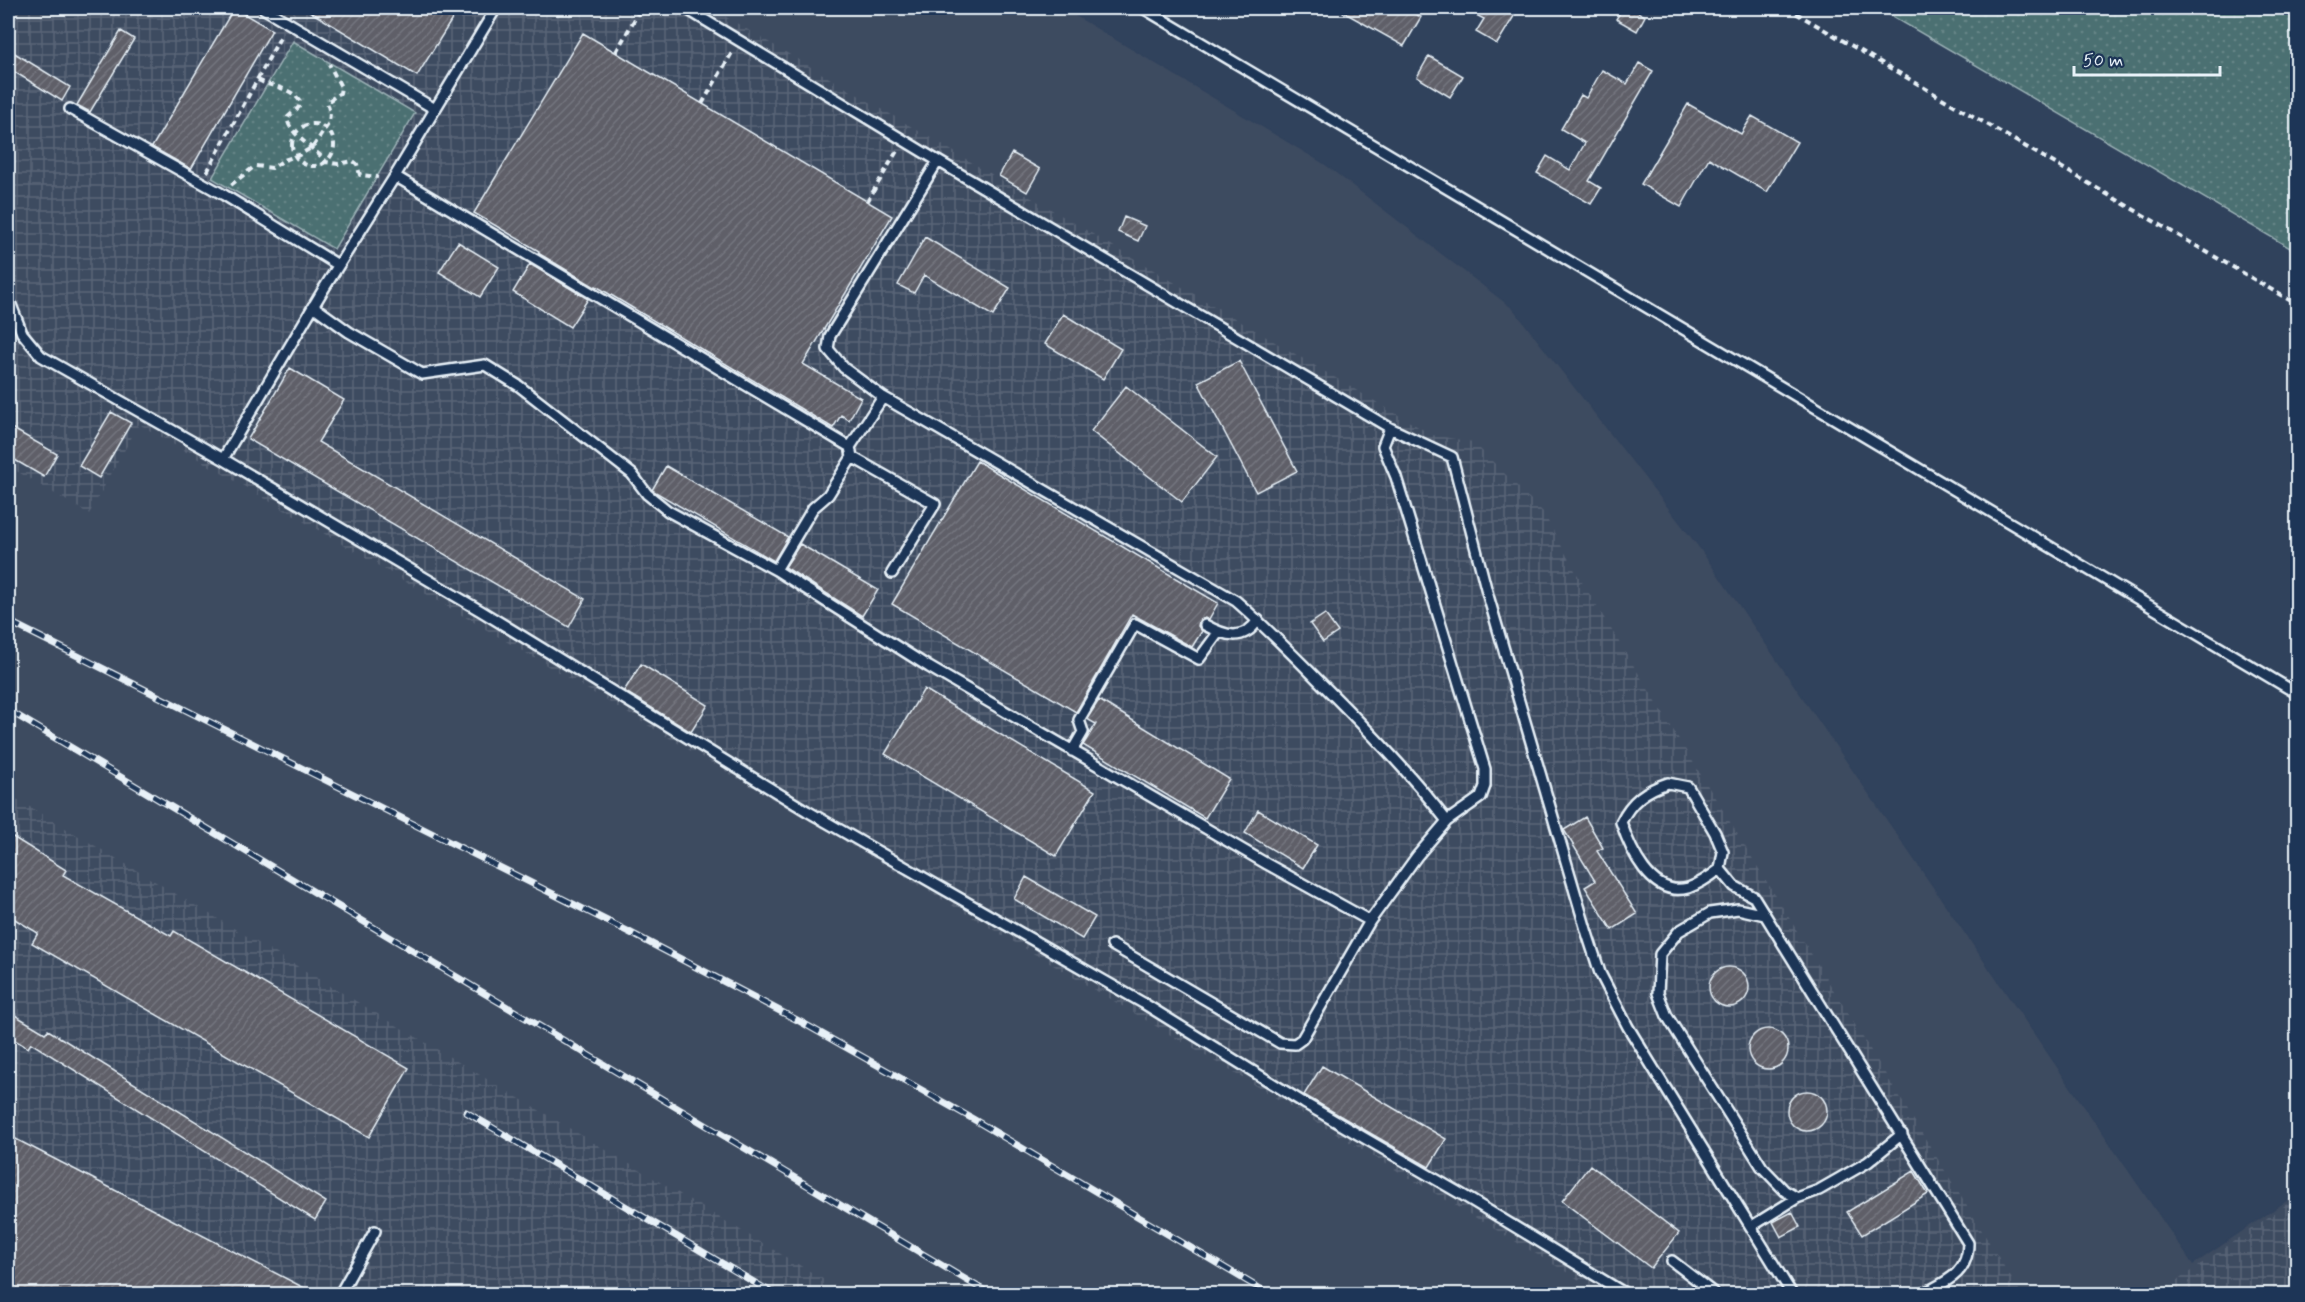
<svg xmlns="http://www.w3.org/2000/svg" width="2305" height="1302" font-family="Mynerve,sans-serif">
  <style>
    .built { fill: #3e4b60 }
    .industrial { fill: url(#industrial-grid) }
    .green { fill: url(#green-dots); stroke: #9ab0b5; stroke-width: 1.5 }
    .building { fill: url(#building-hatch); stroke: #e8f1f8; stroke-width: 1.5 }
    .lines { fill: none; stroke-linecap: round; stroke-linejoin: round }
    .lane-casing { stroke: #e8f1f8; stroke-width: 14 }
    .path { stroke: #e8f1f8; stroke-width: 4; stroke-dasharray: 6 4.5; stroke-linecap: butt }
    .lane { stroke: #1d3557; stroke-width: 9 }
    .rail-casing { stroke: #e8f1f8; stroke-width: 7 }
    .rail { stroke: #1d3557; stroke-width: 4.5; stroke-dasharray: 14; stroke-linecap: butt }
  </style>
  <defs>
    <pattern id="industrial-grid" width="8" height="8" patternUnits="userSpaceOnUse" patternTransform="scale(1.5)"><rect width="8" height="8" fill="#3e4b60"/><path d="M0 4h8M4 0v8" fill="none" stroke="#5a6578"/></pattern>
    <pattern id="green-dots" width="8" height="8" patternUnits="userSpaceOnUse" patternTransform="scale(1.5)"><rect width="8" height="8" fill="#4c7072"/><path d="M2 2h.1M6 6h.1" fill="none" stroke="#668587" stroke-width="1.8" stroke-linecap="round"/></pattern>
    <pattern id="building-hatch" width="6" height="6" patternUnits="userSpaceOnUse" patternTransform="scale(1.5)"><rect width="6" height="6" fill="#5e5f68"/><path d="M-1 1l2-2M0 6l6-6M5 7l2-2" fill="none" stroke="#75767e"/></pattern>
  </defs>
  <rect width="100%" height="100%" fill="#30425c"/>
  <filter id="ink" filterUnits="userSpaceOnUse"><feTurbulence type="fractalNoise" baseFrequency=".0167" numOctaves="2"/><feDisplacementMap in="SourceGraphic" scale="12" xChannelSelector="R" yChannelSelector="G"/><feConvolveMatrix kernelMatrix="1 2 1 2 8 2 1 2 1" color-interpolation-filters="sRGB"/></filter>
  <g filter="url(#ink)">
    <path class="built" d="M8,8H1062L1324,164L1513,309L1700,549L2193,1265L2297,1194V1294H740L8,861Z"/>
    <path class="industrial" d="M8,8H711L1432,435L1473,442L1543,512L1574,569L2021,1294H1603L1149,1022L139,424L89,514L8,466Z
      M8,794L848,1294H8Z
      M2297,1197V1294H2163L2161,1292Z"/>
    <path class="green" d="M1878,8H2297V252Z
      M293,41L415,113L334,249L212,178Z"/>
    <path class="building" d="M234,8L272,30L191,169L152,147Z
      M304,8H459L417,76Z
      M1336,8H1404L1421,17L1404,46Z
      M1463,8H1519L1497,44L1476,32L1484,19Z
      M1623,8H1630L1645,16L1637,31L1616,19Z
      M121,31L134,39L90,112L77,105Z
      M583,33L892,216L803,364L861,398L849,420L841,415L833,428L596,286L595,287L538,253L539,251L474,213Z
      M8,49L70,87L62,101L8,68Z
      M1429,56L1463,76L1450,97L1417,77Z
      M1639,63L1653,71L1589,181L1601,188L1591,204L1537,173L1547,156L1570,170L1585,143L1561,129L1581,95L1586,98L1602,70L1627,84Z
      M1688,104L1741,134L1752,116L1797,142L1767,192L1709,158L1681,207L1641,184Z
      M1012,153L1040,169L1027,192L999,176Z
      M1124,217L1145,226L1138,241L1118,232Z
      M925,237L1010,288L993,316L924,275L914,293L898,285Z
      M458,242L499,267L480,297L439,272Z
      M530,264L588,299L570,327L513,292Z
      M1063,314L1121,349L1103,379L1045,344Z
      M1239,361L1297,471L1256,492L1198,382Z
      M290,368L344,400L318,442L585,599L569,627L248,439Z
      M1126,386L1217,457L1182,502L1091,431Z
      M111,412L131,423L99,478L79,466Z
      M8,426L57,454L44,477L8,456Z
      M977,461L1218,603L1209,619L1204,618L1199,621L1198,626L1202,631L1192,647L1132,614L1076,712L892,604Z
      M666,466L788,537L774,561L652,490Z
      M800,544L878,590L862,616L785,567Z
      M1325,614L1338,632L1323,642L1310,624Z
      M641,664L708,705L691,732L624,691Z
      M924,689L1095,791L1056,856L885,754Z
      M1099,700L1229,779L1205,818L1083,745L1096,724L1087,719Z
      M1258,810L1317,845L1303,868L1245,833Z
      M1585,817L1603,848L1597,851L1637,914L1612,930L1585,887L1595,881L1564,830Z
      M8,834L66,870L63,875L171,936L174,931L409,1068L369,1137L32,943L38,933L8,915Z
      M1026,877L1095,917L1082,939L1014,899Z
      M1709 987a20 20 0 1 1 40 0a20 20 0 1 1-40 0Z
      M8,1011L45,1033L48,1030L326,1202L315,1220L31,1043L28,1048L8,1036Z
      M1748 1049a20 20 0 1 1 40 0a20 20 0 1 1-40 0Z
      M1322,1066L1446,1139L1429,1167L1304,1095Z
      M1787 1111a20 20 0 1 1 40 0a20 20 0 1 1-40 0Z
      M8,1135L316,1294H8Z
      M1590,1165L1679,1233L1651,1268L1562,1201Z
      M1914,1171L1928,1194L1862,1235L1847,1212Z
      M1792,1212L1800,1227L1781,1237L1773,1222Z"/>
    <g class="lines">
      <g class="lane-casing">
        <path id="lane" d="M263,8L435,109
          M685,8L938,161L1390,428L1452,457L1487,592L1587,933L1600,973L1628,1027L1792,1294
          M1143,8L2298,694
          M70,109L224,195L338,265
          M938,161L830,336L828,349L844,368L883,397L1236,601C1267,628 1296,658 1326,688C1368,730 1410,773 1447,821
          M395,176L850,447
          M11,305L22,333L41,356L223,459L481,611L807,811L1143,1003L1304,1103L1461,1194L1626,1294
          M313,306L349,332L422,374L485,365L519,386L632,474L647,494L668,511L776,570L929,667L1267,864L1370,921
          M852,457L935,504L892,573
          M223,459L323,290L395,176L496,8
          M776,570L813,508L828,495L852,457L850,447L883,397
          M1205,625C1225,636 1244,642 1258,620
          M1072,751L1083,732L1079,720L1135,624L1199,659L1218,633
          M1668,783L1688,787L1715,833L1723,852L1720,869C1711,876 1699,884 1688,888C1651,898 1630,849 1621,822C1631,801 1646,790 1668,783Z
          M1720,869L1734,886L1754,897L1968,1243C1968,1274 1947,1281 1923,1294
          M1765,915L1738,909L1710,913L1679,931L1660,954L1658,993L1667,1016L1762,1167L1785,1191L1797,1198
          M1112,945L1280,1043L1295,1044L1302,1039L1370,921L1417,856L1447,821L1481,797L1485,786V769L1396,477L1383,446L1390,428
          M1752,1226L1797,1198L1819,1190L1868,1162L1902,1134
          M1672,1261L1715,1294
          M340,1294L375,1231"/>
      </g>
      <path class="path" d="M1787,8L2298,305
        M616,52L641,8
        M258,80C273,88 289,86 300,101L299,107L288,117C285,132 317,149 326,162L338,164L353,161L357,164L360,175L378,177
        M702,104L733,51
        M292 145a21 21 0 1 1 42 0a21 21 0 1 1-42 0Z
        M207,172L282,34
        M231,185L255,166L272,168L284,160L299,155L313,147L329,123L330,113L327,102L340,93L341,87L329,64
        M867,202L897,151"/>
      <use href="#lane" class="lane"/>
      <g class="rail-casing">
        <path id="rail" d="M8,621L629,932L801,1022L973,1119L1269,1294
          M8,710L990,1294
          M466,1112L774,1294"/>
      </g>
      <use href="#rail" class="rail"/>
    </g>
  </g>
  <rect width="2305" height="1302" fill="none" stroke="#1d3557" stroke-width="30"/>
  <rect x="15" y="15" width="2275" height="1272" fill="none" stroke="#e8f1f8" stroke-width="2" filter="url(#ink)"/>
  <path d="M2074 66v9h146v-9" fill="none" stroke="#e8f1f8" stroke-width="3"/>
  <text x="2083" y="66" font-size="18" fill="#e8f1f8" stroke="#1d3557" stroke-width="4.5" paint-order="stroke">50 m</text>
</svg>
